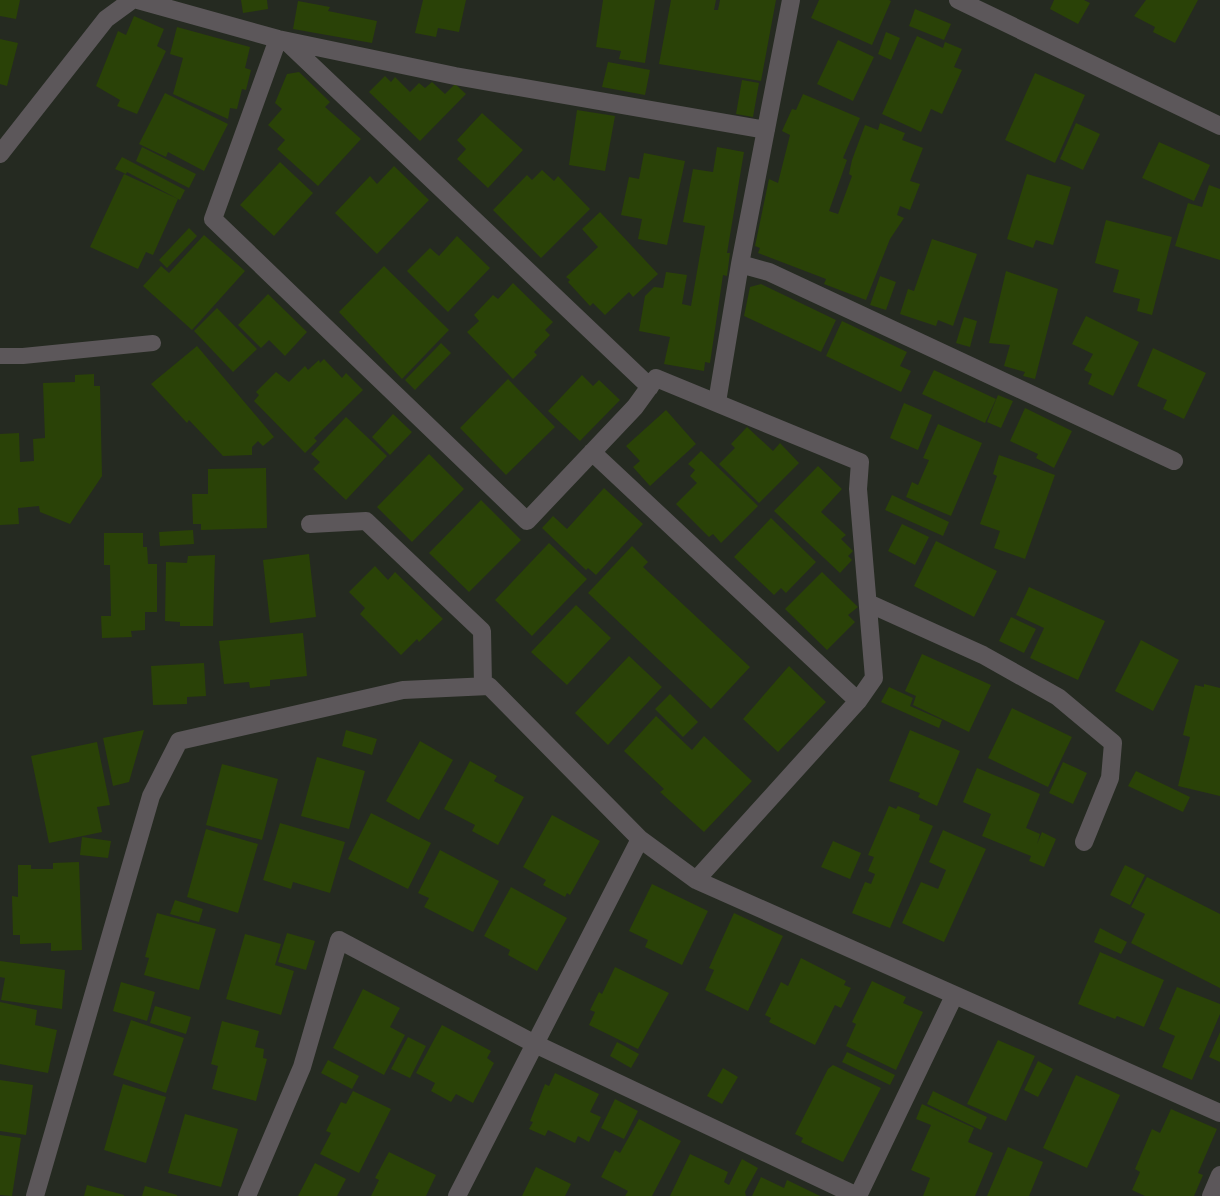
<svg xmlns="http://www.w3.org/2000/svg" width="1220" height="1196" font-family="'Libre Baskerville',serif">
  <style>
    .building { fill: #2a4207 }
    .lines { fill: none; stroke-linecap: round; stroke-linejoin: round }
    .lane { stroke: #5c575a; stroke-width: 16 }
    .street { stroke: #5c575a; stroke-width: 18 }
  </style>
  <rect width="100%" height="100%" fill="#252a21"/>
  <path class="building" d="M0,0H20L16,19L0,16Z
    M241,0H267L268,9L243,13Z
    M423,0H466L459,32L438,28L436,37L415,33Z
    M603,0H655L645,63L619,59L621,51L596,47Z
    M671,0H716L714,10H718L720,0H776L761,81L659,64Z
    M819,0H889L891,1L872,45L811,18Z
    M1054,0H1084L1090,3L1078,24L1050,9Z
    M1146,0H1198L1175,43L1153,32L1155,27L1134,16Z
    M298,1L330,7L328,11L377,21L372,43L293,29Z
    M915,9L951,24L944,40L909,26Z
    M134,16L164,29L157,46L166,51L137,114L117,106L120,100L96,86L118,31L126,35Z
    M177,27L250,47L245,68L251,70L246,90L242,89L237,109L230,108L228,119L173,94L183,58L170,54Z
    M886,32L900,38L891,60L878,54Z
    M917,36L943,48L945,42L962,49L954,67L962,70L942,114L931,109L921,132L882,114Z
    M0,39L18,43L7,86L0,84Z
    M838,40L874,57L853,101L817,84Z
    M608,62L650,70L645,95L602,87Z
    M299,72L330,102L325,107L361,139L318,186L277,149L285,140L268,125L282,109L275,103L287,74Z
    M1035,73L1085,95L1055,163L1005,140Z
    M385,76L391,82L395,77L410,92L419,83L425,88L432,82L445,94L455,84L466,94L420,141L369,92Z
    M742,80L759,83L753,117L736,114Z
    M165,93L228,124L204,171L168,152L166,157L139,144Z
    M803,94L860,118L843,158L847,160L829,211L838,214L852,176L849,174L852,160L865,125L878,130L880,123L905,133L902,140L923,148L910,181L920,184L910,210L900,206L897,215L904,218L890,239L866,300L824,284L826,279L758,253L760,248L755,246L769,179L778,183L790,135L782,131L792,109L796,110Z
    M577,110L615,116L605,171L569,165Z
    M482,113L523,150L488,188L457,159L466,149L457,140Z
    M1076,123L1100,134L1083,170L1060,159Z
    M1159,142L1210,165L1194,201L1142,178Z
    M142,147L196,174L189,188L136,161Z
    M717,147L744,152L727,253H730L727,276L723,275L710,363L705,362L704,371L664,364L670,337L639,331L645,296L654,287L663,288L666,272L687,275L682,304L691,306L705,226L683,222L693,169L713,172Z
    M644,153L685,161L667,245L638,239L642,219L621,215L629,177L639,179Z
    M122,157L185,190L180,200L127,172L126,174L115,169Z
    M280,162L313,193L274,236L240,205Z
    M394,166L429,200L377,254L335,213L370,176L377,184Z
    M542,170L554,181L558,176L590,209L541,258L493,210L527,175L532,180Z
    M124,174L178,199L153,255L146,252L138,269L90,247Z
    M1027,174L1071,187L1053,245L1036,240L1033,248L1007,239Z
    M1209,185L1220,189V260L1175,246L1188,203L1202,207Z
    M600,212L658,274L633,297L629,292L605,315L593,303L590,306L568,282L570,280L566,277L598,247L582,229Z
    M1106,220L1172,237L1152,315L1137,311L1140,299L1113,292L1119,270L1095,263Z
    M189,228L197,236L167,268L159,260Z
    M204,235L245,271L192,330L143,286L161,266L169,273Z
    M457,236L490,268L448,312L407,271L430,248L439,256Z
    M932,239L977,254L953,326L938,320L936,326L900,314L908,289L914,291Z
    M384,266L449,330L402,379L339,312Z
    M1006,271L1058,289L1035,379L1023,376L1025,372L1004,366L1010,345L989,343Z
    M880,276L896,282L886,310L870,305Z
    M513,283L553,322L545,330L550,335L534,352L537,355L513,379L467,332L479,321L474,315L493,295L498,299Z
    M761,284L836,320L821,352L744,316L750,287Z
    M268,294L307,332L285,356L269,340L261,348L238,325Z
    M217,308L257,349L233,372L194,331Z
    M1086,316L1139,342L1113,396L1088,384L1092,374L1084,370L1093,354L1072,344Z
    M964,317L977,321L970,347L956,343Z
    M842,321L907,352L900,366L911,371L901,392L826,356Z
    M441,343L451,353L415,390L405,380Z
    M197,346L274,437L263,446L258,441L252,447V455L223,456L189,420L187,423L151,384Z
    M1153,348L1206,373L1184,419L1163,409L1167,400L1137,386Z
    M324,359L342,378L346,373L363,390L314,438L317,441L305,453L254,401L259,395L256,392L276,372L289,382L305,366L308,370L319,360L320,363Z
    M934,370L996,399L985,423L922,394Z
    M94,374V386H100L102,476L70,524L40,512L39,506L18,508L19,524L0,525V434L19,433L20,462L34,461L33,439L45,438L43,383L75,382V375Z
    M582,375L593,386L599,380L620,400L580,441L548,411Z
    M508,379L555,427L506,475L460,428Z
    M998,395L1013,401L1001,428L987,422Z
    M904,403L932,415L918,450L890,438Z
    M1025,408L1072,431L1054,468L1036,458L1038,454L1010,441Z
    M666,410L696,444L650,486L633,467L640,461L626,446Z
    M393,414L412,432L390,455L372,437Z
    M346,417L387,456L346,500L313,469L320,462L311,454Z
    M938,424L982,443L951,516L906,497L912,482L918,485L929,460L923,458Z
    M747,427L773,451L780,443L799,463L759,503L719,464L735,448L731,444Z
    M701,451L758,506L721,543L713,534L709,537L676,504L697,483L690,476L695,470L688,464Z
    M429,454L464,489L412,542L377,507Z
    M999,455L1055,475L1025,559L994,548L1000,531L980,524L997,476L993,474Z
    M818,466L842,489L821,512L846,535L841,539L853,551L848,556L852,560L840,573L774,511Z
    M266,468L267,528L201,530V524H193L192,494H208V469Z
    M604,488L643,524L596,575L588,568L586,570L542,528L553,516L567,529Z
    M892,495L949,522L943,536L885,510Z
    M481,500L521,540L469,592L429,553Z
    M771,518L816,562L786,593L781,588L774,595L734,557Z
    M902,524L929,537L915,565L888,551Z
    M193,530L194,544L160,546L159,532Z
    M104,533H143V547H147L148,564H157V612H145V630L131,631L132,637L102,638L101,616H111L110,565H104Z
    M936,541L997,571L974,617L914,586Z
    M549,543L587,579L532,636L495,600Z
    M632,546L648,562L643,567L750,667L711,709L588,593Z
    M309,554L316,617L270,623L263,560Z
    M215,555L213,626H180V622L165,621L166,562L187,563L188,556Z
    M375,566L388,580L395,572L443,619L419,642L417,639L401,655L360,614L365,608L349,592Z
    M822,572L858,607L848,615L855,622L827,650L785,609Z
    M1029,587L1105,621L1078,680L1030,658L1044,628L1016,615Z
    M576,605L611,638L567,685L531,652Z
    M1011,617L1036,629L1024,653L999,641Z
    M303,633L307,676L270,680V686L250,688L249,682L224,684L219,641Z
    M1141,640L1179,660L1153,711L1115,691Z
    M922,654L991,685L969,732L913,705L916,696L905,691Z
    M629,656L662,687L608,745L575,713Z
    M204,663L206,696L187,697V704L153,705L151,666Z
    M789,666L826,702L778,752L743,719Z
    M1204,684L1220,688V796L1178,786L1190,737L1183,735L1195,685L1204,687Z
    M889,687L913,698L910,706L942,720L939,728L881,702Z
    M670,694L698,722L683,737L655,709Z
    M1012,708L1072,737L1048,787L988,758Z
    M656,716L692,750L704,736L752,781L704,832L660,792L664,789L624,751Z
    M144,730L129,782L113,786L103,738Z
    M346,730L377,739L372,755L342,746Z
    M910,730L960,751L937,806L918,797L920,793L889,781Z
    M420,741L453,760L419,820L386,801Z
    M97,742L110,805L97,807L102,832L49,843L31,756Z
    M317,757L365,771L349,829L301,816Z
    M470,761L497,776L494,781L524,797L498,845L472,831L475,825L444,809Z
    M1063,762L1087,773L1073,804L1049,793Z
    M222,764L278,779L262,840L206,825Z
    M977,768L1040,794L1026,828L1040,834L1037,844L1042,832L1056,839L1044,867L1029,861L1031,856L982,836L991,814L963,802Z
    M1136,771L1190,797L1183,812L1128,786Z
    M889,806L896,809L898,806L920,815L919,820L933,826L890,928L852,913L865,882L871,884L875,874L868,871L874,857L868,855Z
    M371,813L431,843L408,889L348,859Z
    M552,815L600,841L570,895L567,893L565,897L543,885L546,880L523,867Z
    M280,823L345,842L330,893L293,882L291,889L263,880Z
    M206,829L258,844L238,913L187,897Z
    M943,830L986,849L944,942L902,923L921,882L938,889L946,870L929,862Z
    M82,837L111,841L108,858L80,855Z
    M833,841L861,853L850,879L821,867Z
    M440,850L499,881L473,932L424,907L429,898L418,893Z
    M79,862L82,950L51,951V943L20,944V935H13L12,896L18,897V865H31V869H53V863Z
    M1125,865L1145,875L1130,905L1110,895Z
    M1147,877L1220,914V988L1131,943L1145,914L1131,907Z
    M652,884L708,911L682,965L645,947L648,940L629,931Z
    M511,887L567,918L537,971L508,955L510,950L484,936Z
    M175,900L203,909L199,922L170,914Z
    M157,913L216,929L199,990L144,975L149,958L145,957Z
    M734,913L783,936L748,1011L705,990L714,970L709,968Z
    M1100,928L1127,942L1121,954L1094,942Z
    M287,933L315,941L306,970L278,962Z
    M245,934L281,944L275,965L294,971L281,1015L226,999Z
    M1100,952L1164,980L1144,1027L1117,1016L1115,1019L1078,1004Z
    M801,958L846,981L844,985L851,988L841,1008L835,1005L815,1045L769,1022L771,1018L765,1015L781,982L788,986Z
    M0,961L65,970L62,1009L1,1000L5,978L0,977Z
    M615,967L669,993L638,1049L589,1025L595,1012L590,1010L599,992L602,994Z
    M872,981L906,997L903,1003L923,1012L896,1070L846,1046L856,1024L852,1022Z
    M121,982L155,992L147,1021L113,1011Z
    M1177,987L1220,1004V1014L1192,1080L1162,1067L1175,1036L1159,1029Z
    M363,989L400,1008L390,1027L405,1035L384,1075L333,1048Z
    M0,1002L37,1010L35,1025L57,1030L48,1073L0,1064Z
    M155,1006L191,1017L186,1034L150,1023Z
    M131,1020L184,1038L166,1093L113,1075Z
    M222,1021L259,1031L255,1047L264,1049L263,1058L267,1059L256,1101L212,1089L218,1066L211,1064Z
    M442,1025L491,1051L487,1058L494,1063L473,1103L456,1094L451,1102L431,1091L435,1083L416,1073Z
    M1220,1032V1062L1209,1057Z
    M408,1037L426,1046L410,1078L391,1069Z
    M998,1040L1035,1056L1006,1121L967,1104Z
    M617,1042L639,1054L631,1068L610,1056Z
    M847,1052L895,1075L890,1085L842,1062Z
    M328,1060L359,1076L352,1089L321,1073Z
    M1038,1061L1053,1069L1038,1097L1024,1090Z
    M833,1065L881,1088L843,1162L801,1142L803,1138L795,1134L828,1069Z
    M723,1068L738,1077L722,1104L707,1096Z
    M555,1073L599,1094L590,1112L601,1117L589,1142L578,1136L575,1143L548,1130L545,1136L529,1129L533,1122L530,1121L545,1084L549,1086Z
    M1076,1075L1120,1095L1087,1168L1043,1148Z
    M0,1080L33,1085L26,1135L0,1131Z
    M123,1084L166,1097L146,1163L104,1150Z
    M353,1091L391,1109L359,1173L320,1154L331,1133L326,1131L341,1102L346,1104Z
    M933,1091L987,1117L981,1130L927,1104Z
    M615,1099L638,1111L624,1139L601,1128Z
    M922,1104L974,1128L968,1142L993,1153L975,1196H923L930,1178L911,1170L931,1125L916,1119Z
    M1171,1109L1217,1129L1198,1173L1203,1175L1194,1196H1145L1132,1190L1140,1172L1135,1169L1152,1129L1160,1133Z
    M185,1114L238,1129L221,1187L168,1173Z
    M639,1119L681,1141L652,1196H625L628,1191L601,1177L615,1150L620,1153Z
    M0,1135L21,1138L12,1196L0,1195Z
    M1008,1147L1043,1162L1029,1196H987Z
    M389,1152L436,1175L426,1196H371L379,1180L375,1178Z
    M690,1154L728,1172L724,1182L729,1185L742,1159L758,1168L745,1192L746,1196H670Z
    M315,1163L346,1179L337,1196H298Z
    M536,1167L571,1184L565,1196H522Z
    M761,1177L784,1188L787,1180L820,1196H752Z
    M87,1185L124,1195V1196H84Z
    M145,1186L177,1195V1196H142Z"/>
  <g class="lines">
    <path class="lane" d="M0,356H23L153,343"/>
    <path class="street" d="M138,0L278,39L455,76L766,130
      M958,0L1220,126
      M278,39L213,219L527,521L635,407L656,378L860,462L858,489L874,678L858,701L696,880
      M286,41L650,387
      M0,154L106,19L132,0
      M740,264L769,272L1174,461
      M717,402L740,264L791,0
      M592,452L858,701
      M310,524L366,521L482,631L483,686
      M868,603L983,655L1058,697L1113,743L1110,778L1084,842
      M35,1196L151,796L179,741L403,690L489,686L640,839L696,880L1220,1113
      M247,1196L302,1067L339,940L533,1043L857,1196
      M457,1196L640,839
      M858,1196L954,996
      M1211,1196L1220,1175"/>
  </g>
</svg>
